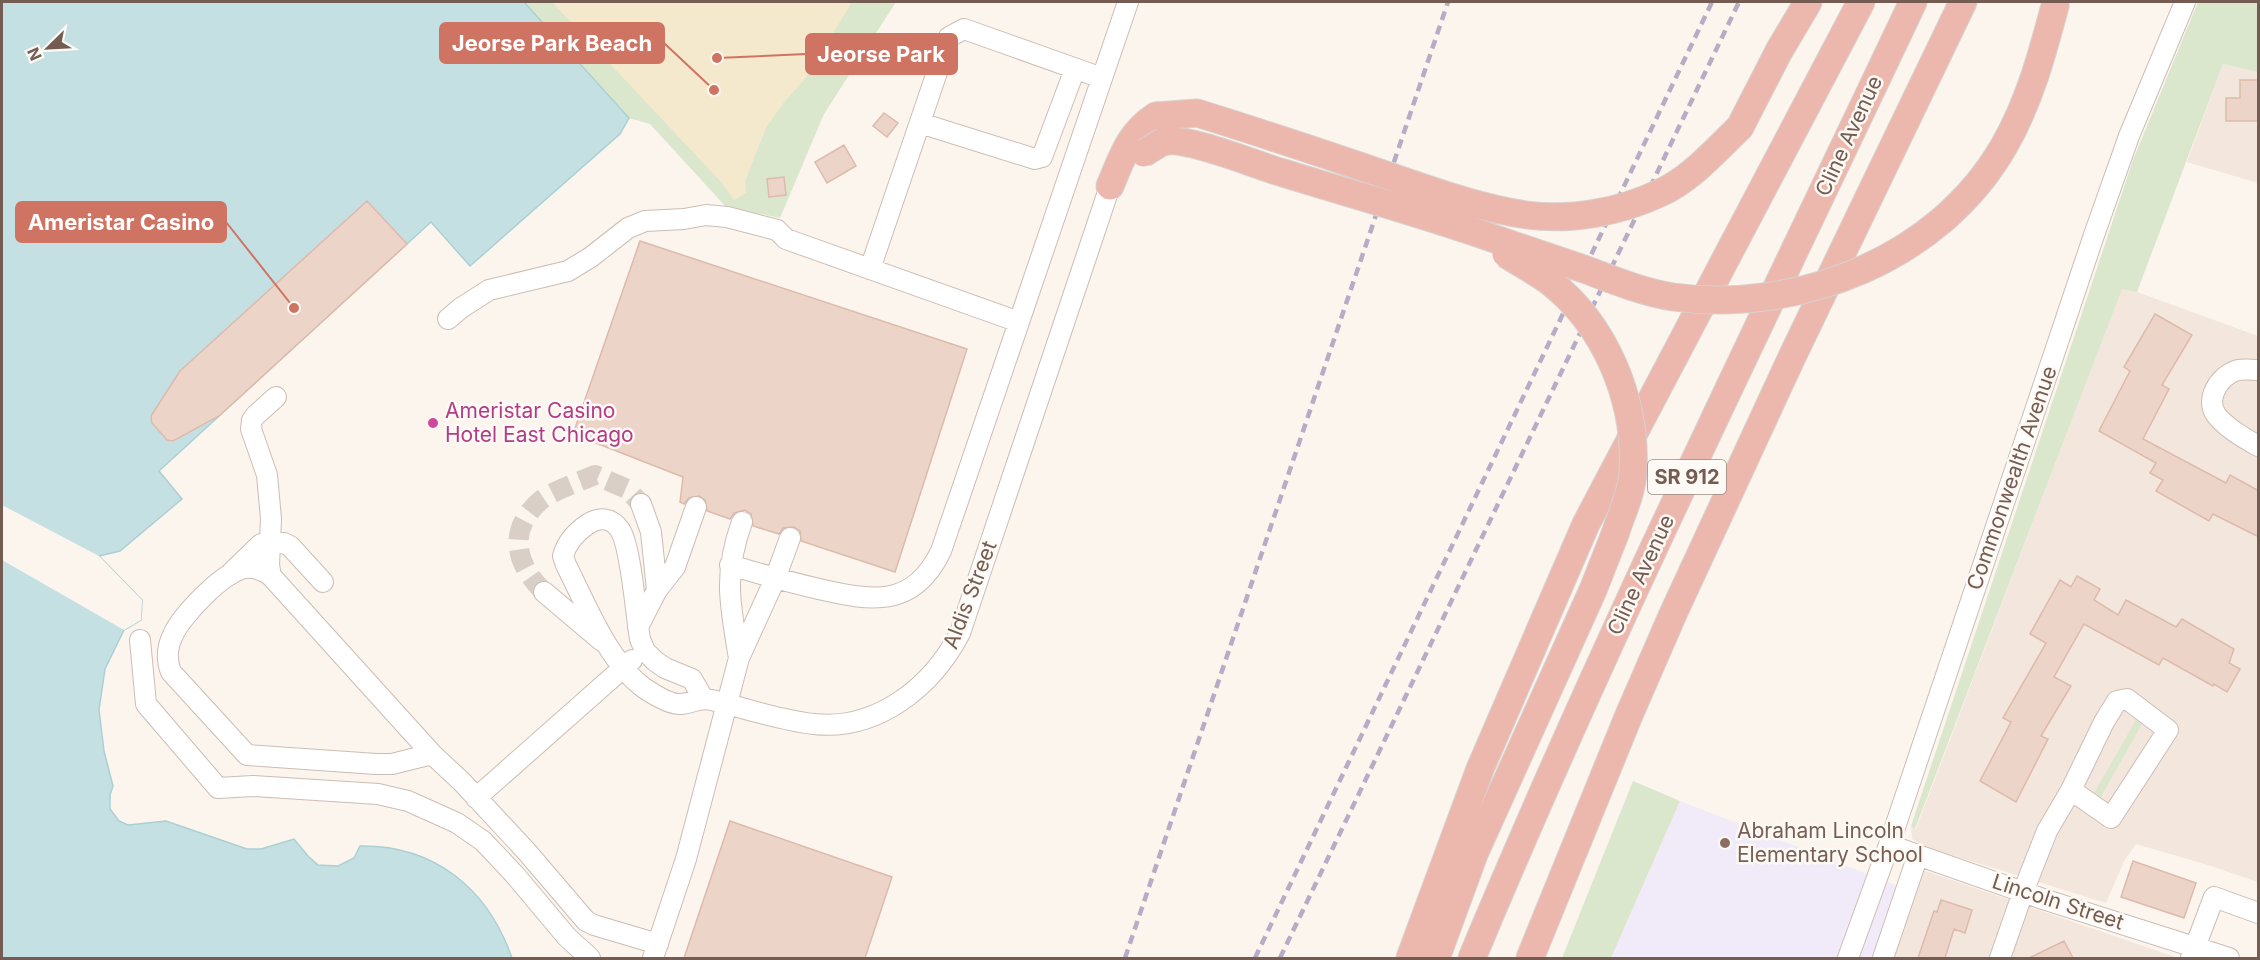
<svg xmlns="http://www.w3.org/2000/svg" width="2260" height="960" font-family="Inter,sans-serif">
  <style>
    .residential { fill: #f2e6dd }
    .education { fill: #f1eaf8 }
    .green { fill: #dae7cd }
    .sand { fill: #f5e9cd }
    .water { fill: #c4e0e3; stroke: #abd0d3; stroke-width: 1.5 }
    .pier { fill: #fbf5ed }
    .building { fill: #edd4c8; stroke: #ddbaab; stroke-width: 1.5 }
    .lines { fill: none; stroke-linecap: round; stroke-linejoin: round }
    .minor-tunnel { stroke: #d9cfc6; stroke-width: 20; stroke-dasharray: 20 10; stroke-linecap: butt }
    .minor-casing { stroke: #ccbdb4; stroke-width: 22 }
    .highway-casing { stroke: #d8d1cf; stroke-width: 29 }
    .minor { stroke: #fff; stroke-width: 20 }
    .highway { stroke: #ecb8ad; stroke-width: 27 }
    .rail { stroke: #b7acc5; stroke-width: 4.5; stroke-dasharray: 9 6; stroke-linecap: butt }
    .highway-bridge-casing { stroke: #d8d1cf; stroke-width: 29; stroke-linecap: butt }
    .highway-bridge { stroke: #ecb8ad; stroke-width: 27 }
    .hotel-dot { fill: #d1479c; stroke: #fdf9f4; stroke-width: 2 }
    .education-dot { fill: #8d6e63; stroke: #fdf9f4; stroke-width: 2 }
    .labels { text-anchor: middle; stroke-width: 5; stroke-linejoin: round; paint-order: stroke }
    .shield { fill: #fdf9f4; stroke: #9d8b83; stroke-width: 1.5 }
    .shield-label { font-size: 20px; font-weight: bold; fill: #745c52 }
    .street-label { font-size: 21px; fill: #745c52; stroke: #fdf9f4 }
    .hotel-label { font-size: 21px; fill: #b23c85; stroke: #fdf9f4; text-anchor: start }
    .education-label { font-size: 21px; fill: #785e54; stroke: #fdf9f4; text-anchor: start }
    .leader { fill: none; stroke: #cf7362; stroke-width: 2 }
    .callout-dot { fill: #cf7362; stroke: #fdf9f4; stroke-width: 2 }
    .callout { fill: #cf7362; stroke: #cf7362; stroke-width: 2 }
    .callout-label { font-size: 22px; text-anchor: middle; font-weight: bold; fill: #fff }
  </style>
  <rect width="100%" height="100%" fill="#fbf5ed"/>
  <path class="residential" d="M2223,64L2258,72V183L2187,162Z
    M2122,288L2137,292L2258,336V882L2208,865L2136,844L2124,861L2106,903L1926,847L1912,839L1911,826L1916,829Z
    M1905,864L2178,958H1874Z"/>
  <path class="education" d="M1680,801L1898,886L1874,958H1611Z"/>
  <path class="green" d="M524,2H896L824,114L780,218L726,207L650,124L629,118Z
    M2198,2H2258V72L2223,64L2137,292L2122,289L1915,829L1911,826L2133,160Z
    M2139,715L2143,722L2099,800L2093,795Z
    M1633,781L1680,801L1611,958H1562Z"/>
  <path class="sand" d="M552,2H852L805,79L784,102L766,128L745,181L746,193L734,200L723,184Z"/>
  <path class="water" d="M2,2H524L629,118L620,134L470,266L431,222L159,471L182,499L120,551L99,556L142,600L141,620L124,630L105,669L99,710L104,751L113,786L110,795V809L119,821L128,825L166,821L247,849H261L294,839L308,856L318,865L338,866L354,858L360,846C435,845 488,889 512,958H2Z"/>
  <path class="pier" d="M2,505L99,556L142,600L141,620L124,630L2,560Z"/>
  <path class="building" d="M2240,80H2259V121H2226V98H2240Z
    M884,113L898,123L887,137L873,126Z
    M844,145L856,166L827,183L815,162Z
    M784,177L786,195L769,197L767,179Z
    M367,201L407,244L219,416L173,441L167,440L152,423L151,416L180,371Z
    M640,241L967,349L895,572L801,541L800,531L794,527L783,528L779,534L753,526L751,514L745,510L734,513L730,519L707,511L705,500L699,496L689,498L684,504L680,502L683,477L573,434Z
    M2155,314L2192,335L2162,385L2169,389L2143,439L2226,483L2230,475L2259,491V537L2213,514L2209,521L2156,491L2163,480L2150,473L2156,463L2099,431L2130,371L2124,367Z
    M2077,576L2100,589L2094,600L2118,615L2126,600L2176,627L2182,619L2234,649L2229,663L2240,669L2227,692L2214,684L2213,686L2163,658L2159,665L2084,624L2054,677L2071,686L2041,736L2048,739L2016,802L1980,781L2011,722L2003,718L2046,643L2030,634L2060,580L2071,587Z
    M730,821L892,877L865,958H684Z
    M2133,861L2196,883L2184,918L2121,897Z
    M1941,900L1972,910L1965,933L1954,929L1945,958H1918L1934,911L1937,912Z
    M2064,941L2073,958H2029Z"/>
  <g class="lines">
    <path class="minor-tunnel" d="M544,592C515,564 507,530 540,501C550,492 581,481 595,475L627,489L641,504"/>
    <g class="minor-casing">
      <path id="minor" d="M920,123L1035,159L1042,157L1075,69
        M870,269L949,37L964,29L1102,78
        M448,319L461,308L489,290L568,271L591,257L628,228L645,221L684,219L706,215L727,217L777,230L786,239L1019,322
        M2258,370C2251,370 2242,368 2235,371C2219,377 2204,400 2217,416C2228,429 2244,438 2258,446
        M641,504L651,532L657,590
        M730,565C760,574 789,582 819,589C871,601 913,609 941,551L1128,2
        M231,573L261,544L284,543L290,546L323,582
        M271,576L269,565L271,519L267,475L251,429L252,420L256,415L276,397
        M544,592L602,641
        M638,627L657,590L675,567L696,507
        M140,640L146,704L218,788L253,786L378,794L408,801L457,823L483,841L515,875L567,937L590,958
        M739,658C730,605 723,574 742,522
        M703,698L692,679L665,668L655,661L645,651L640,639C636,616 631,546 620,530C612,518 600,516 588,524C576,532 567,541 563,556L566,565C586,604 608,662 644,688C653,694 670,705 681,704C694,703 698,697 712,700C743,708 783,721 814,724C877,731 932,687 960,633L1110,186
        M432,754L271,576C263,570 255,567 245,568C224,571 181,616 173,635C167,647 166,659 171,672L247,755L376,764H392L432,754L462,782L527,852L586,921L594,925L658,944
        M476,798L632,660
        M1889,845L2043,899L2229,958
        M653,958L686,859L739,658L775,579L790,538
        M1848,958L1889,845L2094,235L2129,136L2185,2
        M1883,958L1918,855
        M2000,958L2023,892L2047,831L2071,790L2104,722L2117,701L2127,699L2168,730L2111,818L2071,790
        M2191,958L2214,897L2258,913"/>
    </g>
    <g class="highway-casing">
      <path id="highway" d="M1740,127L1779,51L1808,2
        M1110,186C1122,158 1129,133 1156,116
        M1410,958L1480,769L1586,524L1861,2
        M1436,958L1474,854L1593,590L1615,534
        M1472,958C1607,634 1763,319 1913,2
        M1530,958L1629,715L1673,614L1791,359L1963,2"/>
    </g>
    <use href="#minor" class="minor"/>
    <use href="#highway" class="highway"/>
    <path class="rail" d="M1125,958L1448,2
      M1255,958L1712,2
      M1280,958L1739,2"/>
    <g class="highway-bridge-casing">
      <path id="highway-bridge" d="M1156,116L1197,113C1259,132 1321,153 1383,174C1430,190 1478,208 1527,215C1571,221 1620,212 1660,193C1691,179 1716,150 1740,127
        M1144,153C1150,150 1157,144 1163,142C1184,135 1256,165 1280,172C1351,194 1424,214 1495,239C1524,249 1554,259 1584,269C1613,280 1642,292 1673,297C1799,314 1939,259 2004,146C2030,101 2043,51 2056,2
        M1506,254C1520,263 1535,271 1549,281C1606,325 1637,401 1633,472C1632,493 1621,515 1615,534"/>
    </g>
    <use href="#highway-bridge" class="highway-bridge"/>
  </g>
  <circle class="hotel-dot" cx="433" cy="423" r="6"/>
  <circle class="education-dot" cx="1725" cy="843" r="6"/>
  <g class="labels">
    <rect class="shield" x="1648" y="460" width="78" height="34" rx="4.5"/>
    <g class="shield-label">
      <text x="1687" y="484">SR 912</text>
    </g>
    <g class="street-label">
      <text transform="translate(1849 136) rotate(-65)" y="7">Cline Avenue</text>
      <text transform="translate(2012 478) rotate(-71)" y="7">Commonwealth Avenue</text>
      <text transform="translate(1641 575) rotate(-65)" y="7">Cline Avenue</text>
      <text transform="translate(970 595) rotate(-69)" y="7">Aldis Street</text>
      <text transform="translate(2058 902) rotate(18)" y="7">Lincoln Street</text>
    </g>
    <g class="hotel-label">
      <text x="445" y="418">Ameristar Casino<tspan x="445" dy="24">Hotel East Chicago</tspan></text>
    </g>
    <g class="education-label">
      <text x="1737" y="838">Abraham Lincoln<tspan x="1737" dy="24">Elementary School</tspan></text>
    </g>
  </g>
  <path class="leader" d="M714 90L664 43M717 58L806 54M294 308L226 222"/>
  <g class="callout-dot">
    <circle cx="714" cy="90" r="6"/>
    <circle cx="717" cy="58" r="6"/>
    <circle cx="294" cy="308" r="6"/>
  </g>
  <g class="callout">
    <rect x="440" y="23" width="224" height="40" rx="6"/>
    <rect x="806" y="34" width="151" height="40" rx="6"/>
    <rect x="16" y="202" width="210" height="40" rx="6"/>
  </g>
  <g class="callout-label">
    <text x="552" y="51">Jeorse Park Beach</text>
    <text x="881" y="62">Jeorse Park</text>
    <text x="121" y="230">Ameristar Casino</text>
  </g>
  <rect width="2260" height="960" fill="none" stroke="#745c52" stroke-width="6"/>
  <g transform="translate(48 48) rotate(246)" stroke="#fdf9f4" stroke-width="4.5" paint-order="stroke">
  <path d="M0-4.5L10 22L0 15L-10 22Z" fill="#745c52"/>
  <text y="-9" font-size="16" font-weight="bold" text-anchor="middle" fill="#745c52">N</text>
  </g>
</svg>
